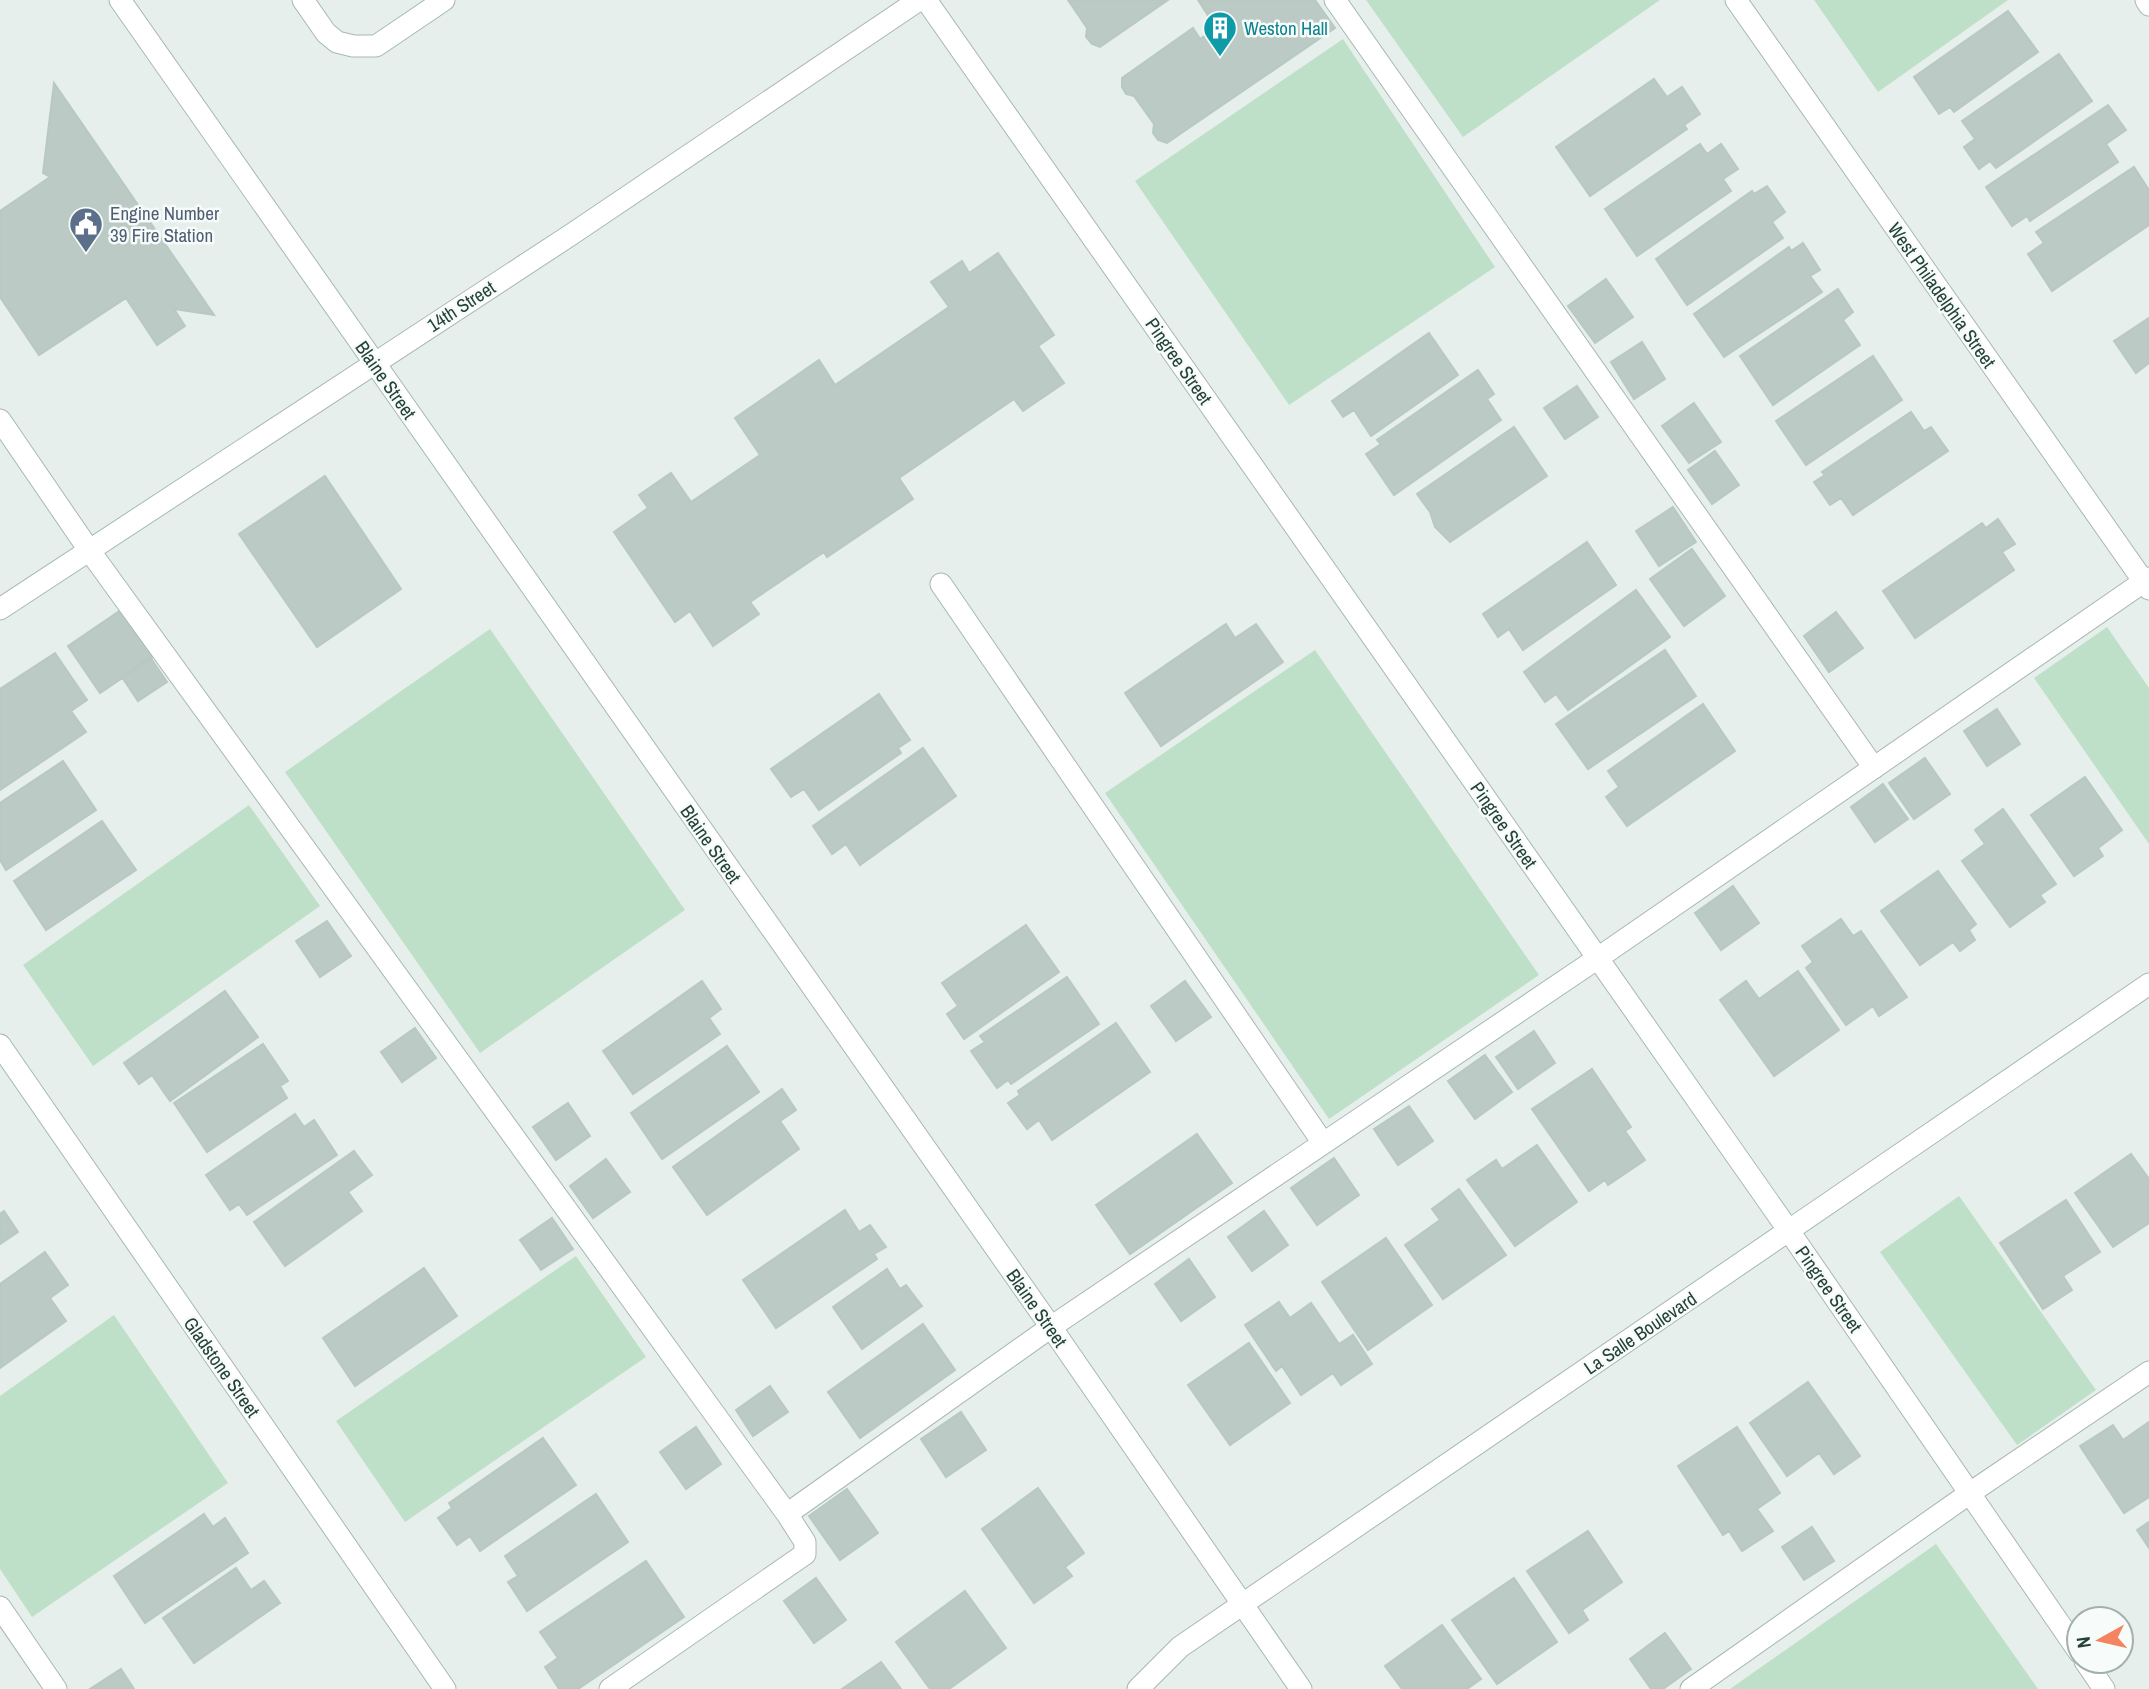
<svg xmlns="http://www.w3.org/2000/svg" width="2149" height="1689" font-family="'Archivo Narrow',sans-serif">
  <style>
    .green { fill: #bfe0c8 }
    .building { fill: #bbcac4; stroke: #b8c9c2; stroke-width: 2 }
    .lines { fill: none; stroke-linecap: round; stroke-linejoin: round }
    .minor-casing { stroke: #a8b8b2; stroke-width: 23 }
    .minor { stroke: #fff; stroke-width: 21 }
    .labels { text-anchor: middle; stroke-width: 5; stroke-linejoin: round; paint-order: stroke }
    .culture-label { font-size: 19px; fill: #0d838f; stroke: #f7fbf9; text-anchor: start }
    .service-label { font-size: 19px; fill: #4e5e75; stroke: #f7fbf9; text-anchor: start }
    .street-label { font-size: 19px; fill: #24423a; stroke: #f7fbf9 }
  </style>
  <rect width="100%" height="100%" fill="#e6efeb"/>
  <path class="green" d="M1366,0H1660L1463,137Z
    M1814,0H2008L1878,92Z
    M1343,39L1495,267L1289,405L1135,181Z
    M2107,627L2149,688V844L2034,678Z
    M490,629L685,910L480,1053L285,772Z
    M1315,650L1539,975L1329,1119L1105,793Z
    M249,805L320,906L93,1066L23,965Z
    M1959,1196L2096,1390L2017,1445L1880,1252Z
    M576,1256L646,1357L405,1522L336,1421Z
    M114,1315L228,1483L32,1617L0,1569V1396Z
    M1936,1544L2038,1689H1730Z"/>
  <path class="building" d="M1068,0H1168L1100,47L1092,44L1086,37L1087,28Z
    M1198,0H1315L1335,28L1167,143L1158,140L1153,133L1154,124L1134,96L1126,94L1122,87V78L1193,28L1200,39L1216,28Z
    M2008,11L2038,52L1954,112L1950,107L1939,114L1914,77Z
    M2059,54L2092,101L1996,168L1990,161L1979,169L1964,147L1975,139L1962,121Z
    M1654,79L1667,97L1682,87L1700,114L1684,125L1687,129L1590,196L1556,147Z
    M54,83L214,315L174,309L185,326L157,345L126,298L39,355L0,297V211L50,177L43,173Z
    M2108,105L2126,130L2106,144L2118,162L2030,221L2027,216L2012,226L1986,187Z
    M1700,144L1707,154L1721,144L1738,169L1723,179L1731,191L1637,256L1605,209Z
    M2134,167L2149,190V225L2052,291L2028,254L2044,243L2036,232Z
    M1767,186L1785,212L1772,222L1783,238L1687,305L1656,259L1752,191L1754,194Z
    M1803,243L1820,270L1810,276L1822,292L1724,357L1694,314L1789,247L1791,251Z
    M998,253L1054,335L1038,346L1064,383L1023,411L1014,399L899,478L913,499L827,557L824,552L750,602L759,614L713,646L690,611L675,622L614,532L648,508L639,495L671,473L691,502L760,455L735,418L819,360L835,385L949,307L931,282L962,261L969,273Z
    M1606,279L1633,317L1595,343L1568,306Z
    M1838,289L1853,312L1843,320L1860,345L1773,405L1740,356Z
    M2149,318V363L2136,373L2114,341Z
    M1429,333L1458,375L1371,436L1354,410L1343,417L1332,401Z
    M1642,342L1665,379L1634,399L1611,362Z
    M1873,356L1902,400L1806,465L1776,421Z
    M1478,370L1494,394L1487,399L1501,420L1394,495L1366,454L1381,444L1377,440Z
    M1577,386L1598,417L1565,439L1544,408Z
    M1694,403L1721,442L1689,463L1662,426Z
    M1911,412L1924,431L1931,427L1948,451L1853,515L1841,498L1830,505L1814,482L1825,475L1822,472Z
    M1514,427L1547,476L1450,542L1435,527L1430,512L1417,494Z
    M1715,451L1739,485L1712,504L1688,470Z
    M325,476L401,589L317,647L239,534Z
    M1673,507L1696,542L1659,566L1636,531Z
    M1998,519L2015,544L2002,552L2014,570L1915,638L1883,591L1982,523L1986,528Z
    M1587,542L1616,585L1523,650L1509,629L1498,637L1483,614Z
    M1692,549L1725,596L1684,626L1650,579Z
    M1636,590L1670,637L1568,710L1556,694L1545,702L1524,672Z
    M124,608L156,655L100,693L68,646Z
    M1836,612L1863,648L1829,672L1804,636Z
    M1226,624L1235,638L1256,624L1283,662L1161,746L1125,693Z
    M1665,650L1696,696L1588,769L1556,724Z
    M55,653L87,700L71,711L86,732L0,790V689Z
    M150,657L167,682L138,701L122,677Z
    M879,694L910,740L898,748L901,753L819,810L804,789L791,797L771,769Z
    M1703,704L1735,751L1627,826L1606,797L1619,787L1608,771Z
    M1997,709L2020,744L1987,766L1964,731Z
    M923,748L956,796L860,865L846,844L832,854L813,826Z
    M1925,758L1950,794L1914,819L1889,783Z
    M63,761L96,810L6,870L0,860V803Z
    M2085,777L2122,830L2098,848L2103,856L2074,876L2031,815Z
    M1883,784L1908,819L1875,842L1851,807Z
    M2003,809L2056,884L2040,895L2045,902L2010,927L1962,861L1985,844L1975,830Z
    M102,821L136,870L46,930L14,881Z
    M1938,871L1976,924L1969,930L1975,940L1960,951L1953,942L1920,965L1881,911Z
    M1733,886L1759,923L1721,950L1695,913Z
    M1841,919L1853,936L1861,931L1907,997L1879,1016L1873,1006L1846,1025L1806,968L1813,962L1802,946Z
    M327,921L351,956L320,977L296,941Z
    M1026,925L1059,972L964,1039L947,1014L958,1006L942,983Z
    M1798,971L1839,1030L1774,1076L1720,1000L1746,981L1759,999Z
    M1067,977L1099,1024L1011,1084L1008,1080L997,1088L971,1051L985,1042L980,1036Z
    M702,981L721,1009L709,1018L720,1034L633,1094L603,1051Z
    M1185,981L1211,1017L1176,1041L1151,1006Z
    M225,991L258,1037L170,1101L152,1075L139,1084L124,1063Z
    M1116,1023L1150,1072L1052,1140L1039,1120L1027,1129L1008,1103L1020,1095L1018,1091Z
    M415,1028L436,1058L402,1082L381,1052Z
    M1534,1031L1555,1063L1518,1089L1496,1057Z
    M263,1044L288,1081L280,1086L287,1098L207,1152L174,1103Z
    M727,1046L759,1092L662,1159L631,1113Z
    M1485,1055L1512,1092L1475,1119L1448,1081Z
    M1592,1069L1631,1127L1625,1131L1645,1160L1608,1185L1605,1180L1589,1191L1532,1109Z
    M782,1089L796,1110L780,1121L799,1149L707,1215L673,1167Z
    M568,1103L590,1136L556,1160L533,1127Z
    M1409,1106L1433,1141L1398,1165L1374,1129Z
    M295,1114L304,1127L314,1120L337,1155L247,1215L239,1204L230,1210L206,1175Z
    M1197,1134L1232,1183L1130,1254L1096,1205Z
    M1537,1145L1577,1202L1515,1246L1467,1180L1496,1160L1502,1169Z
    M354,1151L372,1175L348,1192L362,1211L285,1266L254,1222Z
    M2131,1154L2149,1179V1223L2113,1247L2075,1193Z
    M1334,1158L1359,1195L1317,1225L1291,1188Z
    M606,1159L630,1192L593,1218L570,1186Z
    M1459,1189L1506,1255L1443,1299L1405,1245L1440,1220L1432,1209Z
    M2066,1200L2100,1252L2063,1276L2072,1290L2043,1309L2000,1243Z
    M845,1210L859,1232L870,1225L886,1247L874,1254L877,1259L776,1328L743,1280Z
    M4,1211L18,1232L0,1244V1214Z
    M1264,1211L1288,1245L1252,1271L1228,1237Z
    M552,1218L573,1249L541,1270L520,1240Z
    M1386,1238L1432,1305L1368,1350L1322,1282Z
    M45,1252L68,1285L50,1298L66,1321L0,1368V1284Z
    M1189,1259L1215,1297L1181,1321L1155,1284Z
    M424,1268L457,1316L355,1386L323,1338Z
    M887,1269L900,1289L906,1285L922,1306L862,1349L833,1307Z
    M1279,1302L1290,1318L1311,1303L1339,1344L1353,1335L1372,1364L1341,1385L1333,1373L1301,1395L1282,1366L1276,1371L1245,1325Z
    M923,1324L955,1370L860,1438L828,1392Z
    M1249,1343L1290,1403L1230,1445L1188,1385Z
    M1808,1382L1860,1456L1834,1474L1819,1453L1787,1476L1750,1423Z
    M770,1386L788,1412L753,1436L736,1410Z
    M961,1412L986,1450L946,1477L921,1439Z
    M2149,1422V1497L2124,1513L2080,1446L2113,1425L2123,1440Z
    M696,1427L721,1464L686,1489L660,1452Z
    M1737,1427L1780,1493L1757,1509L1773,1531L1742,1551L1729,1531L1723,1535L1678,1466Z
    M543,1438L576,1485L480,1551L470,1536L457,1545L438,1518L452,1508L449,1503Z
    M1038,1488L1084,1553L1065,1567L1072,1576L1034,1603L982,1529Z
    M847,1489L878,1533L840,1560L809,1516Z
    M596,1494L628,1542L527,1611L508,1582L518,1576L505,1556Z
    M204,1514L213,1527L225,1518L248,1553L145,1623L114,1576Z
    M2149,1522V1548L2137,1530Z
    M1812,1527L1834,1561L1804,1580L1782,1547Z
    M1588,1531L1622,1582L1582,1610L1588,1620L1569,1633L1527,1571Z
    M646,1561L684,1617L578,1689H559L545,1667L558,1658L540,1632Z
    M236,1568L251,1590L264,1581L280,1603L194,1663L163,1618Z
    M816,1578L846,1620L814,1643L784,1601Z
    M1514,1578L1557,1642L1497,1684L1452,1620Z
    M965,1591L1006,1648L949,1689H930L896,1642Z
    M1442,1625L1481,1679L1467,1689H1402L1385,1666Z
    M1665,1633L1691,1669L1663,1689H1651L1630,1659Z
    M881,1662L901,1689H842Z
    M121,1669L134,1689H90Z"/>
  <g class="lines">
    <g class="minor-casing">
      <path id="minor" d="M120,0L1051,1327L1301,1689
        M303,0L326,33L337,42L353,46H376L444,0
        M926,0L1789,1231L2079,1652
        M1335,0L1874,768
        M1736,0L2149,589
        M2146,0L2149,5
        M0,420L89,550L787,1514
        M941,584L1323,1143
        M0,609L572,234L919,0
        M0,1045L445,1689
        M0,1607L56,1689
        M2085,1661L2104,1689
        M610,1689L805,1554V1542L787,1514L1051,1327L1598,958L2149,578
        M1138,1689L1180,1647L2149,984
        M1691,1689L1970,1493L2149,1372"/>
    </g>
    <use href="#minor" class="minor"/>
  </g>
  <defs>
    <g id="building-pin" transform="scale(1.75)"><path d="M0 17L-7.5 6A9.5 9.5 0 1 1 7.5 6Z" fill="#0f9aa8" stroke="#f7fbf9"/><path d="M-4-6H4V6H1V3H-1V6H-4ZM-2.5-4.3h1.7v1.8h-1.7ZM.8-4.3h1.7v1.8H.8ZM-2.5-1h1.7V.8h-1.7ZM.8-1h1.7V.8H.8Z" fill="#fff"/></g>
    <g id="civic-pin" transform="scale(1.75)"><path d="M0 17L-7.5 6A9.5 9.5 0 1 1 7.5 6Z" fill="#5c6f8a" stroke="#f7fbf9"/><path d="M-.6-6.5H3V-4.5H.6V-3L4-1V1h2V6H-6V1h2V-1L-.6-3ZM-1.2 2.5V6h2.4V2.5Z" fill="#fff"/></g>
  </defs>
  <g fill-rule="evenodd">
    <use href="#building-pin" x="1220" y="28"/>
    <use href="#civic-pin" x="86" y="224"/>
  </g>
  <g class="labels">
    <g class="culture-label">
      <text x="1244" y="35">Weston Hall</text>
    </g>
    <g class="service-label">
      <text x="110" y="220">Engine Number<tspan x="110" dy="22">39 Fire Station</tspan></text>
    </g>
    <g class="street-label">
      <text transform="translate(1942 295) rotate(55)" y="7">West Philadelphia Street</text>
      <text transform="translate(461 306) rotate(-33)" y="7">14th Street</text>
      <text transform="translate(1179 361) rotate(55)" y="7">Pingree Street</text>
      <text transform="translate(386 380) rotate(55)" y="7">Blaine Street</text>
      <text transform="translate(1504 825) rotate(55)" y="7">Pingree Street</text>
      <text transform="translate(711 844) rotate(55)" y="7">Blaine Street</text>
      <text transform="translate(1829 1289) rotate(55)" y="7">Pingree Street</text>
      <text transform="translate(1037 1308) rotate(55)" y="7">Blaine Street</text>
      <text transform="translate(1640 1333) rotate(-34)" y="7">La Salle Boulevard</text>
      <text transform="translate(222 1367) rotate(55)" y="7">Gladstone Street</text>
    </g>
  </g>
  <g transform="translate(2100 1640) rotate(262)"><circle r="33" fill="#f7fbf9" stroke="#a3b1ad" stroke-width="2"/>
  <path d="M0-5L12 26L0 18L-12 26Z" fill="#f4845f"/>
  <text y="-10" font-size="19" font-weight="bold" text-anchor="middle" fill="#24423a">N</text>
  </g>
</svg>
